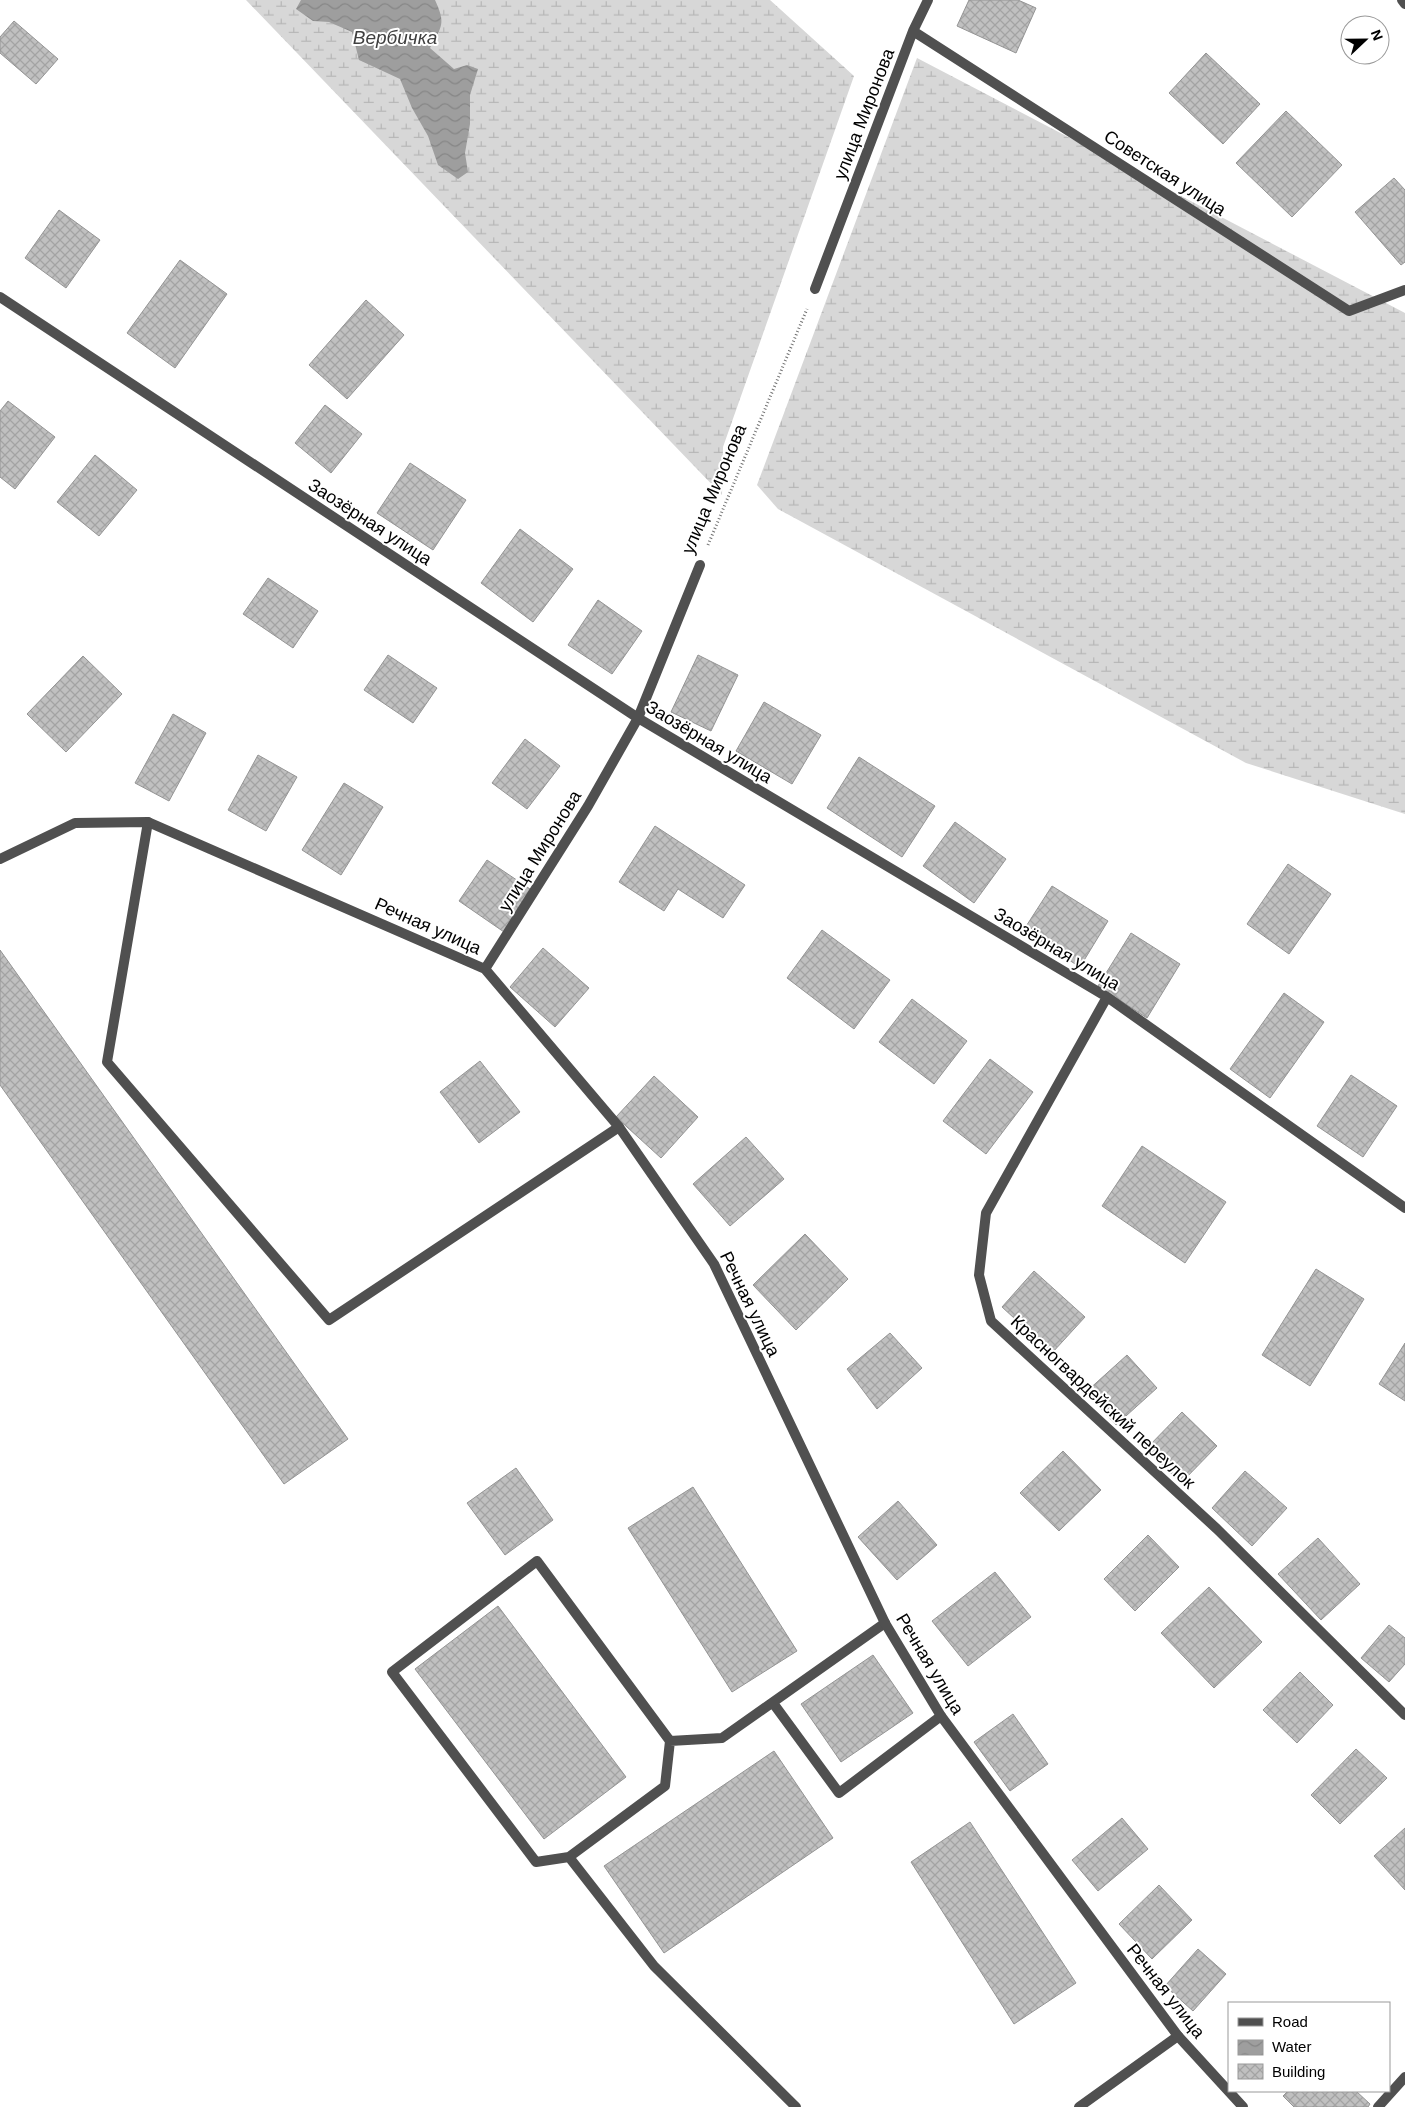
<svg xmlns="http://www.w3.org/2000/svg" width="1405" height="2107" font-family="Helvetica,sans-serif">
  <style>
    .wetland { fill: url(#wetland-marsh) }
    .water { fill: url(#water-waves) }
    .building { fill: url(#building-cross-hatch); stroke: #949494 }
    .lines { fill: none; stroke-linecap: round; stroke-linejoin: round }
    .path { stroke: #727272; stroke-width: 3; stroke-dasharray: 1 2.5; stroke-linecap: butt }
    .lane { stroke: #505050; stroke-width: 10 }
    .street { stroke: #505050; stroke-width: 10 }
    .labels { text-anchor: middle; stroke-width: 4; stroke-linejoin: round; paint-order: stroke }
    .street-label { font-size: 18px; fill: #000; stroke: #fff }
    .water-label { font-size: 19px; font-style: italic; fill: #3f3f3f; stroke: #fff }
  </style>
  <defs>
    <pattern id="wetland-marsh" width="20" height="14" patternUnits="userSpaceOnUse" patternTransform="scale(1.25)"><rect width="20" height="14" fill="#d7d7d7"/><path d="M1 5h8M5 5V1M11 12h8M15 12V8" fill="none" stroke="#b7b7b7"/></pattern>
    <pattern id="water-waves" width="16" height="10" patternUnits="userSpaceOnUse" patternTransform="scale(1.25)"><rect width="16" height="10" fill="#9e9e9e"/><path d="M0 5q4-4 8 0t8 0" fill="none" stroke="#868686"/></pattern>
    <pattern id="building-cross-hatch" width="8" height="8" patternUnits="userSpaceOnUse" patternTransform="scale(1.25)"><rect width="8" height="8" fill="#c0c0c0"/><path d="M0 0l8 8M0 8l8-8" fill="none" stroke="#a3a3a3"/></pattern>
  </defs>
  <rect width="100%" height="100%" fill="#fff"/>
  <path class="wetland" d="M246,0H770L854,76L723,447L722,495Z
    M917,58L1405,313V814L1246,763L778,509L757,485Z"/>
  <path class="water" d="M301,0H435C446,24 442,26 430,48L454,69L467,65L478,69L470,95V124L465,153L468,172L458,179L438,165L428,136L412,108L400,79L359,60L352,32L329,22L313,21L296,9Z"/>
  <path class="building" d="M969,0H1018L1036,8L1016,53L957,26Z
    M14,21L58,59L36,84L0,53V37Z
    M1206,53L1260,104L1223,144L1169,93Z
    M1286,111L1342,165L1292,217L1236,163Z
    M1394,178L1405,190V262L1401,265L1355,212Z
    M59,210L100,240L66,288L25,258Z
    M180,260L227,294L175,368L127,333Z
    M366,300L404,335L347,399L309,365Z
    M8,401L55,437L15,489L0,477V411Z
    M325,405L362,434L331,473L295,443Z
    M95,455L137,490L99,536L57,502Z
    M410,463L466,500L433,550L377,513Z
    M520,529L573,569L533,622L481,583Z
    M268,578L318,611L293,648L243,614Z
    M598,600L642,631L612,674L568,645Z
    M388,655L437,688L413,723L364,690Z
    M698,655L738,675L711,731L671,712Z
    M83,656L122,694L66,752L27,714Z
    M764,702L821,735L792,784L736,751Z
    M173,714L206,733L169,801L135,783Z
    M525,739L560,766L527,809L492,783Z
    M258,755L297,777L266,831L228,810Z
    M859,757L935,806L902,857L827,808Z
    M344,783L383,807L341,875L302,850Z
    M955,822L1006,859L974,903L923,866Z
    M655,826L745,885L723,918L678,889L664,911L619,882Z
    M487,860L533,891L504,932L459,901Z
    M1288,864L1331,894L1289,954L1247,924Z
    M1052,886L1108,921L1080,967L1023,931Z
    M822,930L890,980L854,1029L787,978Z
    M1131,933L1180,964L1147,1018L1098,986Z
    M543,948L589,988L555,1027L510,987Z
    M0,950L348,1439L284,1484L0,1085Z
    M1284,993L1324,1022L1270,1098L1230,1069Z
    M912,999L967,1041L934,1084L879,1042Z
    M990,1059L1033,1092L986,1154L943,1121Z
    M480,1061L520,1112L479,1143L440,1092Z
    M1351,1075L1397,1106L1363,1157L1317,1126Z
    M654,1076L698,1117L661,1158L616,1117Z
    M746,1137L784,1179L730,1226L693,1184Z
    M1142,1146L1226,1202L1185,1263L1102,1206Z
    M805,1234L848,1279L796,1330L753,1285Z
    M1316,1269L1364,1299L1310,1386L1262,1355Z
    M1034,1271L1085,1317L1052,1353L1002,1307Z
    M890,1333L922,1368L877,1409L847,1369Z
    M1405,1343V1401L1379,1384Z
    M1127,1355L1157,1388L1116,1425L1086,1392Z
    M1182,1412L1217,1446L1181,1483L1146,1449Z
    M1063,1451L1101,1490L1059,1531L1020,1493Z
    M516,1468L553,1520L505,1555L467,1503Z
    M1245,1471L1287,1508L1252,1546L1212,1508Z
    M693,1487L797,1651L732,1692L628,1528Z
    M898,1501L937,1545L897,1580L858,1537Z
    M1148,1535L1179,1567L1135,1611L1104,1579Z
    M1318,1538L1360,1584L1321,1620L1278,1574Z
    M995,1572L1031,1617L968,1666L932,1621Z
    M1209,1587L1262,1642L1214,1688L1161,1633Z
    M498,1606L626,1777L544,1839L415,1669Z
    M1389,1625L1405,1638V1664L1389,1682L1361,1658Z
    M873,1655L913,1713L841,1762L801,1704Z
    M1300,1672L1333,1705L1297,1743L1263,1710Z
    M1013,1714L1048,1764L1010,1791L974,1742Z
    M1356,1749L1387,1778L1340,1824L1311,1795Z
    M774,1751L833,1838L664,1953L604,1866Z
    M1122,1818L1148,1849L1098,1891L1072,1860Z
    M970,1822L1076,1983L1014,2024L911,1862Z
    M1405,1828V1890L1374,1856Z
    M1159,1885L1192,1920L1152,1959L1119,1924Z
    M1198,1949L1226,1974L1193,2011L1165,1986Z
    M1288,2091H1356L1370,2104L1368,2107H1294L1283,2096Z"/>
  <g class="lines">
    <path class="path" d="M708,545L807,309"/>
    <path class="lane" d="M148,822L107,1062L329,1320L619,1127
      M537,1561L670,1741L665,1786L569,1857L536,1862L392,1672Z
      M773,1703L839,1793L941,1716
      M670,1741L722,1738L885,1623
      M569,1857L654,1966L796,2107
      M1079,2107L1178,2036"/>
    <path class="street" d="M1402,0L1405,4
      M913,31L1349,311L1405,290
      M815,289L913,31L928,0
      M0,297L638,718L1107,997L1405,1208
      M0,859L75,823L148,822L485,969L619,1127L714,1264L885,1623L941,1716L1178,2036L1243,2107
      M485,969L588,806L638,718L700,565
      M1107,997L986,1213L979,1275L991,1321L1217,1529L1405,1715
      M1378,2107L1405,2077"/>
  </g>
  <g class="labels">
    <g class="street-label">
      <text transform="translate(864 114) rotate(-69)" y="6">улица Миронова</text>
      <text transform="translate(1165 173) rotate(33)" y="6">Советская улица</text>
      <text transform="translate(714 489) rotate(-67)" y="6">улица Миронова</text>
      <text transform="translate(370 522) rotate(33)" y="6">Заозёрная улица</text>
      <text transform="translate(709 742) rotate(31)" y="6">Заозёрная улица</text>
      <text transform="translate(540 851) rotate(-58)" y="6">улица Миронова</text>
      <text transform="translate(428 926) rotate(24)" y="6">Речная улица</text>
      <text transform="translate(1057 949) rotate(31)" y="6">Заозёрная улица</text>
      <text transform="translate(750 1304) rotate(64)" y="6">Речная улица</text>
      <text transform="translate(1103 1402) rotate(43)" y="6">Красногвардейский переулок</text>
      <text transform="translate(930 1664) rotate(59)" y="6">Речная улица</text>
      <text transform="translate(1166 1991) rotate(52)" y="6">Речная улица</text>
    </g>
    <g class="water-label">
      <text x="395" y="44">Вербичка</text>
    </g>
  </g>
  <rect x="1228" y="2002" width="162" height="90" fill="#ffffff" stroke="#999999"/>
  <rect x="1238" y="2018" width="25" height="8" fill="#505050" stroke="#999999"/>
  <text x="1272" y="2027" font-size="15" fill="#000000">Road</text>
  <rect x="1238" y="2040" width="25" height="15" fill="url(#water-waves)" stroke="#999999"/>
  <text x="1272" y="2052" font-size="15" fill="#000000">Water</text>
  <rect x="1238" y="2064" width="25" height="15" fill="url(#building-cross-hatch)" stroke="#999999"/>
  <text x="1272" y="2077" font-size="15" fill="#000000">Building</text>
  <g transform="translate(1365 40) rotate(68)"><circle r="24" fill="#ffffff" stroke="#999999"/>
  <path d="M0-4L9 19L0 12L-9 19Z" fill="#000000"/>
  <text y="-8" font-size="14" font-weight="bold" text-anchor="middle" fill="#000000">N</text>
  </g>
</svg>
